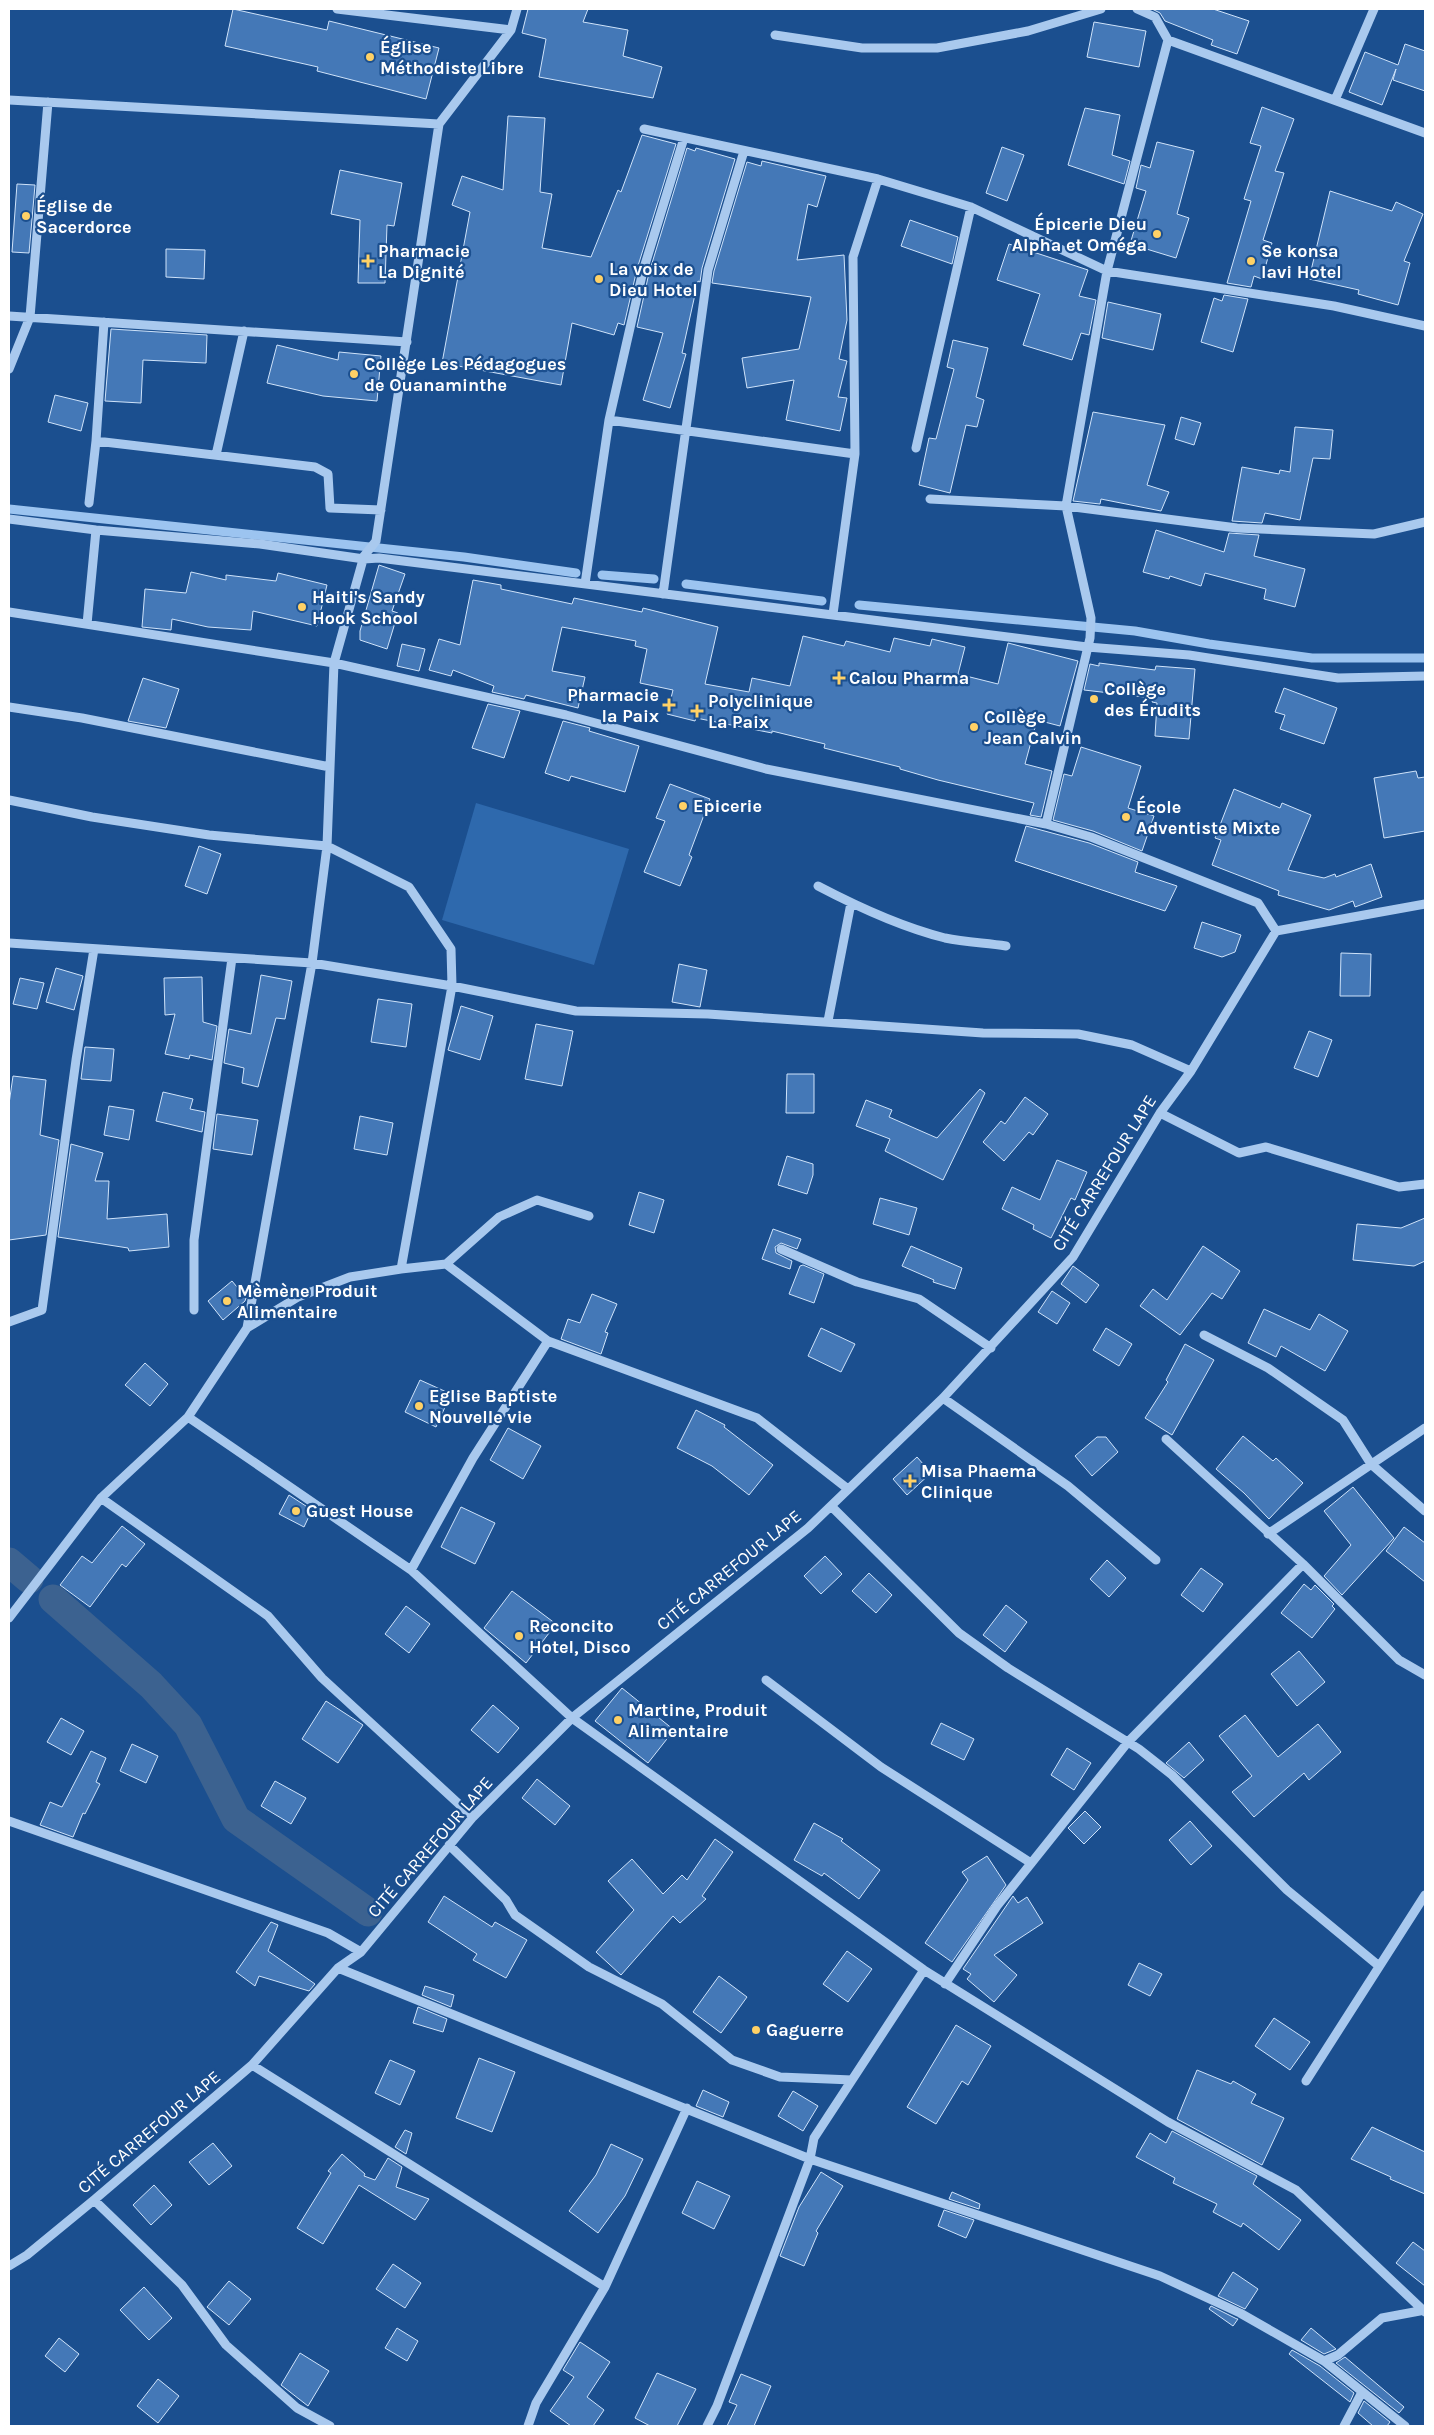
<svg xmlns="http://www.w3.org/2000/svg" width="1434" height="2435" font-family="Karla,sans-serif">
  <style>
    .green { fill: #2e69ad }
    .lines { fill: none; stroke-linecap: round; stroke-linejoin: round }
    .stream { stroke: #9cc4f0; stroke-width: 9 }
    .canal { stroke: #3c6290; stroke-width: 29 }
    .building { fill: #4478b7; stroke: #cfe3fa }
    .minor { stroke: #a9c9ee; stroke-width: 9 }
    .poi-dot { fill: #ffd166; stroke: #1b4f8f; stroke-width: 2 }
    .labels { text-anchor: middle; stroke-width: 4.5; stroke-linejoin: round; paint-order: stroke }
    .poi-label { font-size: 18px; font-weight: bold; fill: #fff; stroke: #1b4f8f; text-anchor: start }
    .street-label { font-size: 18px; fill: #fff; stroke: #1b4f8f }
  </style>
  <rect width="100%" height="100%" fill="#1b4f8f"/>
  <path class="green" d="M476,803L629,849L594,965L442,920Z"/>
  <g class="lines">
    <path class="stream" d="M9,509L464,557L576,573
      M602,575L654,579
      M686,584L822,601
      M859,605L1135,631L1209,644L1312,658H1425"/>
    <path class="canal" d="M9,1562L29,1579
      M53,1599L151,1685L188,1725L236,1819L368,1912"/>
  </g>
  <path class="building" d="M233,9L327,30L329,21L439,48L426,99L317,71L318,67L225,46Z
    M528,9H588L583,22L628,30L623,56L662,67L653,98L539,77L546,39L522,33Z
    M1152,9H1213L1249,21L1237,54L1211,45L1213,40L1165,21L1160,13Z
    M1094,22L1146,31L1139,67L1087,57Z
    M1405,44L1425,51V91L1393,80L1396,69L1382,105L1349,92L1365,52L1398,65Z
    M1262,107L1294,119L1275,171L1284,173L1263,240L1272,243L1262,279L1254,276L1251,287L1227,283L1251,201L1244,199L1261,146L1250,143Z
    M1085,108L1120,115L1112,155L1130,161L1124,184L1068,165Z
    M508,116L545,118L540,192L552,194L542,248L591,257L618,190L621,192L642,135L676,144L637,269L624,325L618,323L614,335L572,323L561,385L442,363L470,212L452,205L462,176L503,190Z
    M1157,142L1194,151L1177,214L1189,218L1176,258L1130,244L1146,191L1136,188L1141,165L1150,168Z
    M1002,147L1024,155L1007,201L986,193Z
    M687,148L695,151L696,148L735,159L702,268L700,282L698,281L682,353L686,354L670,408L643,400L663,333L637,327L649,273Z
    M762,161L826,176L817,207L808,204L797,260L844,255L847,320L839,359L847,361L838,397L847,398L840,431L786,420L794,380L747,388L742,358L799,349L811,297L712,283L714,271L747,162L761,166Z
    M340,170L402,183L394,226L387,225L385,283H358L360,220L331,214Z
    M17,184L35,185L29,253L12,252Z
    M1330,191L1392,211L1396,202L1423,214L1404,261L1410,263L1398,305L1358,294L1359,290L1309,279Z
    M910,220L958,237L952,264L901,246Z
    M1009,244L1088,270L1079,296L1096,300L1089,335L1081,333L1072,360L1023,345L1040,294L997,280Z
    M166,249L205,250L204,279L166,277Z
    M1224,295L1248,299L1233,352L1201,342L1214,298L1222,301Z
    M1108,302L1161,314L1153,350L1102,338Z
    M111,329L207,335L206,363L143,360L141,403L105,401Z
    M953,340L988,348L976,397L984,400L977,427L966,425L950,493L919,485L929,438L936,439L954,369L947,367Z
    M277,345L338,360L339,352L381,356L377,401L323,396L267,383Z
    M55,395L88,403L81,431L48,422Z
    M1093,412L1165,425L1147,485L1169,492L1161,511L1101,499L1100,504L1073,501Z
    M1181,417L1201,423L1194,445L1175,439Z
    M1295,427L1333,430L1330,459L1313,458L1300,520L1265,513L1262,523L1232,521L1242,467L1279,474L1280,470L1290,472Z
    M1156,530L1224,552L1229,533L1259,535L1254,556L1305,569L1295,607L1264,599L1266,589L1205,573L1201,586L1170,576L1169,579L1143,572Z
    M379,565L405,574L392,611L398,613L387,649L360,640V631Z
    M191,572L226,580V575L276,581L278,573L327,585L317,626L253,611L251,630L208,627L172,619L171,630L142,627L145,589L186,593Z
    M473,580L501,585V589L572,604L574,598L642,612L643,608L718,627L705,684L749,692L752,678L790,686L803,636L844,646L846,641L890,652L894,638L930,646L932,639L965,647L958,674L998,684L1008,643L1078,661L1060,726L1037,720L1025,764L1052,771L1041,817L1030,815L1034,803L938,780L900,769V767L824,748L825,744L772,731V733L696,718L695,721L667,714L673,690L640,683L647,649L635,646L636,641L562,627L552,671L585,677L578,708L526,695L524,699L492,692L494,686L453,670L451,676L429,670L439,639L460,645Z
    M402,644L425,649L419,671L397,666Z
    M1099,663L1155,670L1156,666L1195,669L1189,739L1155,736L1157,703L1152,702L1153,698L1084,690L1090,664L1099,666Z
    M143,678L179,689L166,728L128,721Z
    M1284,688L1337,708L1324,744L1280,729L1285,715L1275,712Z
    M488,704L520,711L504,758L472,748Z
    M563,721L590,728L589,731L639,746L625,792L571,776L569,781L545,773Z
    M1081,747L1141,766L1128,808L1154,816L1142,851L1093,831L1053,820L1064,774L1072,776Z
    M1416,771L1418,778L1425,777V831L1384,838L1374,778Z
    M670,784L710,799L689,855L692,857L680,886L644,872L665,821L656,818Z
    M1234,789L1280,808L1282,803L1311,815L1288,870L1324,878L1335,874L1336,877L1371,864L1382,897L1355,907L1353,901L1329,910L1278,895L1279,891L1212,865L1221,840L1215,838Z
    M1026,826L1089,843L1138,862L1135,872L1177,886L1165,911L1015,861Z
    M199,846L221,854L207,894L185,886Z
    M1202,922L1241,935L1235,952L1222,957L1194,948Z
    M1341,953L1371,954L1370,996H1340Z
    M679,964L707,970L700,1007L672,1002Z
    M56,968L83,976L74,1010L46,1002Z
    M261,975L292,981L285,1019L276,1018L258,1087L242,1083L244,1068L224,1063L229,1029L251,1034Z
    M202,977L203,1022L217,1026L212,1060L190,1055L189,1059L165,1054L175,1014L165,1015L164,978Z
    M20,978L44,983L37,1009L13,1004Z
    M378,999L412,1004L406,1047L371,1042Z
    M461,1006L493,1016L480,1060L448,1050Z
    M536,1024L573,1031L562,1086L525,1079Z
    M1309,1031L1332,1040L1318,1077L1294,1068Z
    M85,1047L114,1049L111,1081L81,1079Z
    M787,1074H814V1113H786Z
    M13,1076L46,1080L40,1135L59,1140L46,1235L9,1240V1104Z
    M980,1089L985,1093L943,1180L885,1151L890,1139L856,1126L866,1100L892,1110L889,1117L937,1138Z
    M163,1092L193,1099L190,1109L205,1112L202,1132L156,1121Z
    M1025,1097L1048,1114L1033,1135L1029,1132L1004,1161L983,1142L1001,1121L1005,1124Z
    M109,1106L134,1110L129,1140L104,1135Z
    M217,1114L258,1120L252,1155L213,1149Z
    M360,1116L393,1123L387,1155L354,1149Z
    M71,1144L103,1153L95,1181H109L107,1219L167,1214L169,1247L129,1251L128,1248L58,1237Z
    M787,1156L813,1164V1175L807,1194L778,1185Z
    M1057,1160L1087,1172L1075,1200L1071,1198L1051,1238L1033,1229L1034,1225L1002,1209L1012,1187L1040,1200Z
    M639,1192L664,1200L654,1233L629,1225Z
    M880,1198L917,1208L909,1235L873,1224Z
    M1425,1218V1261L1414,1266L1353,1260L1357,1224L1401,1228Z
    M773,1229L801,1239L797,1249L781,1243L775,1247L776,1253L792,1261L790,1269L762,1259Z
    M911,1246L962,1268L955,1289L933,1282L934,1280L902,1266Z
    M1203,1246L1240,1271L1222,1299L1212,1293L1180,1335L1140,1306L1153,1289L1167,1300Z
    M803,1265L824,1274L814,1303L789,1294L800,1266Z
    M1073,1266L1099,1285L1086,1303L1061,1284Z
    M232,1281L246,1298L245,1301L223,1320L208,1301Z
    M1052,1291L1070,1303L1057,1324L1038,1312Z
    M592,1294L617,1304L605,1332L608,1333L601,1354L561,1339L568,1319L580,1323Z
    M1264,1309L1310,1330L1319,1314L1348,1331L1325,1371L1281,1346L1276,1357L1248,1343Z
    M821,1328L855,1344L841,1372L808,1356Z
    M1106,1328L1132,1344L1119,1366L1093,1350Z
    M1185,1344L1214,1360L1172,1435L1145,1418L1168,1382L1166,1380Z
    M145,1363L168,1384L150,1406L125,1385Z
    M420,1380L451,1394L436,1427L405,1412Z
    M696,1410L725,1425L724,1427L773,1465L749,1495L712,1466L677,1448Z
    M508,1428L541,1446L523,1479L490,1460Z
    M1243,1436L1273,1461L1276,1458L1303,1483L1269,1519L1244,1493L1216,1469Z
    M1097,1437H1106L1118,1452L1092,1476L1075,1456Z
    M917,1457L931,1473L907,1495L893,1479Z
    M1353,1487L1394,1538L1342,1595L1324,1576L1351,1545L1324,1511Z
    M289,1495L312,1510L304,1527L279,1514Z
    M461,1507L495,1523L475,1564L441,1547Z
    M122,1526L145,1544L126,1567L122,1564L90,1607L60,1585L82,1556L92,1563Z
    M1404,1527L1425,1543V1582L1386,1551Z
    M825,1556L842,1574L821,1594L804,1576Z
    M1107,1560L1126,1578L1109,1597L1090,1579Z
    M1201,1568L1223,1584L1203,1612L1181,1595Z
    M869,1573L892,1595L876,1613L852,1591Z
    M1304,1584L1311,1590L1315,1585L1334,1604L1332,1606L1335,1609L1312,1638L1281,1613Z
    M512,1591L556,1624L526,1663L484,1628Z
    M1006,1605L1027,1622L1005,1652L983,1635Z
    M406,1606L430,1624L409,1653L385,1634Z
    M1299,1651L1325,1682L1297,1706L1271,1674Z
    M622,1688L674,1730L648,1763L595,1721Z
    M326,1701L363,1725L338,1763L302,1739Z
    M493,1705L519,1728L498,1753L471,1730Z
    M1245,1715L1278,1757L1318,1724L1341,1752L1309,1780L1304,1773L1254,1817L1232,1792L1252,1776L1219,1736Z
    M61,1718L84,1731L71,1755L47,1742Z
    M941,1723L974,1739L964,1760L931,1744Z
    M1189,1742L1204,1760L1184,1778L1166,1763Z
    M132,1744L158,1756L146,1783L120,1771Z
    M1067,1748L1091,1763L1074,1790L1051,1775Z
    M91,1751L106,1758L96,1782L100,1784L85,1814L83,1813L73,1837L40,1825L50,1802L62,1807Z
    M537,1779L570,1806L555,1825L522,1798Z
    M275,1781L306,1798L291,1824L261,1806Z
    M1085,1811L1101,1827L1084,1844L1068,1828Z
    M1190,1821L1212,1846L1191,1865L1169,1840Z
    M814,1823L843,1839L841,1841L880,1870L859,1899L824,1873L822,1876L794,1860Z
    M715,1839L733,1852L702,1896L706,1899L680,1923L673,1916L621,1975L596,1952L634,1910L608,1881L632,1859L663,1894L682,1875L687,1880Z
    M987,1856L1006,1885L952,1962L925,1943L968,1880L962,1872Z
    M444,1896L492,1927L495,1922L527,1940L506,1978L473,1960L477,1954L428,1922Z
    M1013,1896L1018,1903L1027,1897L1043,1923L994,1955L1017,1975L994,2002L967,1979L971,1974L963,1969Z
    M271,1922L278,1925L268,1951L315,1984L309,1991L259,1976L255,1986L236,1972Z
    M847,1951L872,1969L848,2002L823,1984Z
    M1139,1963L1162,1974L1150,1996L1128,1985Z
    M719,1976L747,1997L721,2033L693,2012Z
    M425,1986L454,1995L451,2007L422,1995Z
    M418,2007L447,2019L443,2032L413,2023Z
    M1274,2018L1310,2042L1290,2070L1255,2046Z
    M956,2025L991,2046L968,2085L962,2081L936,2124L907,2107Z
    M479,2058L515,2072L492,2132L456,2118Z
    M390,2060L415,2071L400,2105L375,2093Z
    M1197,2070L1231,2084L1233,2081L1256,2094L1251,2103L1284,2118L1262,2165L1177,2119Z
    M703,2090L729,2102L723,2117L696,2106Z
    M793,2091L818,2106L803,2131L778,2116Z
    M1372,2127L1425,2152V2194L1390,2179L1391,2177L1351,2159Z
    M405,2130L412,2133L406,2154L395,2147Z
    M1172,2131L1257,2176L1253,2184L1301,2220L1279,2250L1243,2223L1241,2227L1213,2212L1217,2204L1173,2183L1175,2178L1136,2157L1150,2133L1166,2143Z
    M213,2143L232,2166L209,2185L189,2162Z
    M611,2144L643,2159L625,2196L598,2233L569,2211L596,2175Z
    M342,2154L365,2174L364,2176L375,2180L388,2158L402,2167L396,2187L429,2199L415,2220L359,2185L323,2244L297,2228L331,2173L328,2171Z
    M821,2172L843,2186L816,2231L818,2233L804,2266L780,2256L799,2207Z
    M697,2181L730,2196L714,2229L682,2213Z
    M154,2185L172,2205L151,2225L133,2205Z
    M952,2192L980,2204L979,2209L949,2199Z
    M944,2210L974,2220L966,2238L938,2226Z
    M1413,2242L1425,2251V2286L1396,2263Z
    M393,2264L421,2283L405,2308L376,2289Z
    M1233,2272L1258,2289L1245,2309L1218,2296Z
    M229,2281L251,2299L229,2325L207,2307Z
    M144,2287L172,2318L149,2340L120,2310Z
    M1211,2306L1237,2319H1238L1233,2326L1209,2309Z
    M397,2328L418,2341L407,2361L385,2348Z
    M1311,2328L1336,2349L1324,2354L1301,2340Z
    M59,2338L79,2354L65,2372L45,2356Z
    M580,2342L610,2362L587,2397L604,2410L593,2426H571L550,2411L574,2377L563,2370Z
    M1292,2350L1320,2366L1354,2393L1350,2402L1289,2354Z
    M300,2353L329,2371L308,2406L281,2385Z
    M1345,2357L1404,2407L1399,2413L1336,2363Z
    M657,2373L696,2389L677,2426H650L635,2418Z
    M741,2374L771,2386L754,2426H727L737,2405L729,2402Z
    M158,2379L179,2396L158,2423L137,2406Z
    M1364,2401L1390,2422L1387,2426H1373L1358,2413Z"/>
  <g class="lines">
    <path class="minor" d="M337,9L511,30
      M1137,9L1155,17L1168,40
      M775,35L862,48H937L1028,31L1101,9
      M9,100L439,124
      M1335,100L1374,9
      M644,129L878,179L971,207L1107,271L1334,306L1425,326
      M9,316L407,342
      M9,369L30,317L48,102
      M609,420L855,454
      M96,441L315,467L328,474L330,508L381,510
      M916,448L971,207
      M216,455L244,331
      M930,499L1066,506L1237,528L1374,534L1425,522
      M89,503L96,441L104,322
      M9,519L96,530L260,544L364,559L379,558L1087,647L1189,655L1338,678L1425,676
      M585,584L609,420L643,271L684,138
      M663,594L708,270L744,151
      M9,612L334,663L566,715L766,769L1046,824L1091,837L1258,903L1276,931
      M833,614L855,454L853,257L878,179
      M87,624L96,530
      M9,707L82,718L330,767
      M9,800L92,817L209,835L327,846L409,887L451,949L452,986L401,1269L350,1277L298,1297L247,1328L188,1417L101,1498L9,1618
      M1046,824L1090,638L1091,618L1066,506L1107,271L1168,40L1425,133
      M818,886C858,907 901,927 945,938C965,942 986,943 1006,946
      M9,943L312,963L452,986L576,1011L708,1014L983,1033L1078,1034L1132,1045L1191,1071
      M828,1021L851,903
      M1160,1113L1239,1153L1266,1147L1399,1187L1425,1184
      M781,1249L857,1282L919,1299L991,1348
      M446,1264L499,1217L537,1200L589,1216
      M401,1269L446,1264L548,1341L757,1418L848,1489
      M194,1310V1240L232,958
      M9,1322L42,1310L76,1060L94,949
      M247,1328L312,963L327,846L334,663L364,556L376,541L439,124L511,30L517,9
      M1204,1335L1268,1368L1343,1420L1371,1464L1425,1511
      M943,1398L1068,1486L1156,1560
      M188,1417L411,1570L572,1718L924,1970L1168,2122L1296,2190L1425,2312
      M1166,1439L1303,1564L1399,1660L1425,1675
      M101,1498L268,1616L322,1678L473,1817
      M831,1506L959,1633L1008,1668L1139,1749L1172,1775L1287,1890L1379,1966
      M1268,1534L1425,1428
      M411,1570L473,1458L548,1341
      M766,1680L881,1767L1031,1863
      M9,1821L328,1933L361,1952
      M449,1845L506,1900L515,1915L589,1967L662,2004L732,2060L780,2077L852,2080
      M338,1968L810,2159L1160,2276L1240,2313L1324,2361L1405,2426
      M945,1984L997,1906L1128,1742L1303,1564
      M252,2065L605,2287
      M1306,2081L1425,1895
      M94,2200L182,2285L226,2345L297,2408L330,2426
      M9,2266L27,2255L94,2200L252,2065L338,1968L361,1952L473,1817L572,1718L808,1528L943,1398L1073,1257L1160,1113L1191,1071L1276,931L1425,904
      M1324,2361L1338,2355L1382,2318L1425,2310
      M528,2426L536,2403L605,2287L687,2108
      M707,2426L717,2406L810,2159L814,2138L924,1970
      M1344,2426L1362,2392"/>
  </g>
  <g class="poi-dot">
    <circle cx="370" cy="57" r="5"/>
    <circle cx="26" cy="216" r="5"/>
    <circle cx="1157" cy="234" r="5"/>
    <path d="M365.5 253.5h5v5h5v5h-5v5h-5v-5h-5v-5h5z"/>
    <circle cx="1251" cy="261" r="5"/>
    <circle cx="599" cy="279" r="5"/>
    <circle cx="354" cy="374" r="5"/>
    <circle cx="302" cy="607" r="5"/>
    <path d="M836.5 670.5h5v5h5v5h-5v5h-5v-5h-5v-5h5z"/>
    <circle cx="1094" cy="699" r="5"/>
    <path d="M666.5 697.5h5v5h5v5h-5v5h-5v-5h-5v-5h5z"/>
    <path d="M694.5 703.5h5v5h5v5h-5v5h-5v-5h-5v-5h5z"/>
    <circle cx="974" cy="727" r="5"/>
    <circle cx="683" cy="806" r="5"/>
    <circle cx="1126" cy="817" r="5"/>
    <circle cx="227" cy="1301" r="5"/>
    <circle cx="419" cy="1406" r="5"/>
    <path d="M907.5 1473.5h5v5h5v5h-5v5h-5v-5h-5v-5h5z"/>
    <circle cx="296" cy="1511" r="5"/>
    <circle cx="519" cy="1636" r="5"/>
    <circle cx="618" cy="1720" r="5"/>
    <circle cx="756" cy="2030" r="5"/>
  </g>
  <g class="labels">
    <g class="poi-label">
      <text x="380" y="53">Église<tspan x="380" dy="21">Méthodiste Libre</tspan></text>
      <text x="36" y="212">Église de<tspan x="36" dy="21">Sacerdorce</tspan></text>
      <text x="1147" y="230" text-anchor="end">Épicerie Dieu<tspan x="1147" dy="21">Alpha et Oméga</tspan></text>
      <text x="378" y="257">Pharmacie<tspan x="378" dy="21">La Dignité</tspan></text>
      <text x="1261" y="257">Se konsa<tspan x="1261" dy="21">lavi Hotel</tspan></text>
      <text x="609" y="275">La voix de<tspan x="609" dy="21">Dieu Hotel</tspan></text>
      <text x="364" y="370">Collège Les Pédagogues<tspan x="364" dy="21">de Ouanaminthe</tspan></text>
      <text x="312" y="603">Haiti's Sandy<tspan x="312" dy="21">Hook School</tspan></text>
      <text x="849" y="684">Calou Pharma</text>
      <text x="1104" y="695">Collège<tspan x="1104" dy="21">des Érudits</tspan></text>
      <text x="659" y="701" text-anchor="end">Pharmacie<tspan x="659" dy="21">la Paix</tspan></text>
      <text x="708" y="707">Polyclinique<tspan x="708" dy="21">La Paix</tspan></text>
      <text x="984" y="723">Collège<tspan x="984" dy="21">Jean Calvin</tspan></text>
      <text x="693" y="812">Epicerie</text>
      <text x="1136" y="813">École<tspan x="1136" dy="21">Adventiste Mixte</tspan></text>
      <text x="237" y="1297">Mèmène Produit<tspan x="237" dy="21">Alimentaire</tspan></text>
      <text x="429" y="1402">Eglise Baptiste<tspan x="429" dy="21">Nouvelle vie</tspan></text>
      <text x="921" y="1477">Misa Phaema<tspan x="921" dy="21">Clinique</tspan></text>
      <text x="306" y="1517">Guest House</text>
      <text x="529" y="1632">Reconcito<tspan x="529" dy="21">Hotel, Disco</tspan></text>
      <text x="628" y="1716">Martine, Produit<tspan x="628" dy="21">Alimentaire</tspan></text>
      <text x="766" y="2036">Gaguerre</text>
    </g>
    <g class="street-label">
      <text transform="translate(1104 1173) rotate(-58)" y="6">CITÉ CARREFOUR LAPE</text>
      <text transform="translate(729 1570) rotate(-39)" y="6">CITÉ CARREFOUR LAPE</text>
      <text transform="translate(430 1847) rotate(-49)" y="6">CITÉ CARREFOUR LAPE</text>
      <text transform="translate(149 2132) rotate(-40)" y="6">CITÉ CARREFOUR LAPE</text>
    </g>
  </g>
  <rect width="1434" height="2435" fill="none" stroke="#ffffff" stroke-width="20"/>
</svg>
